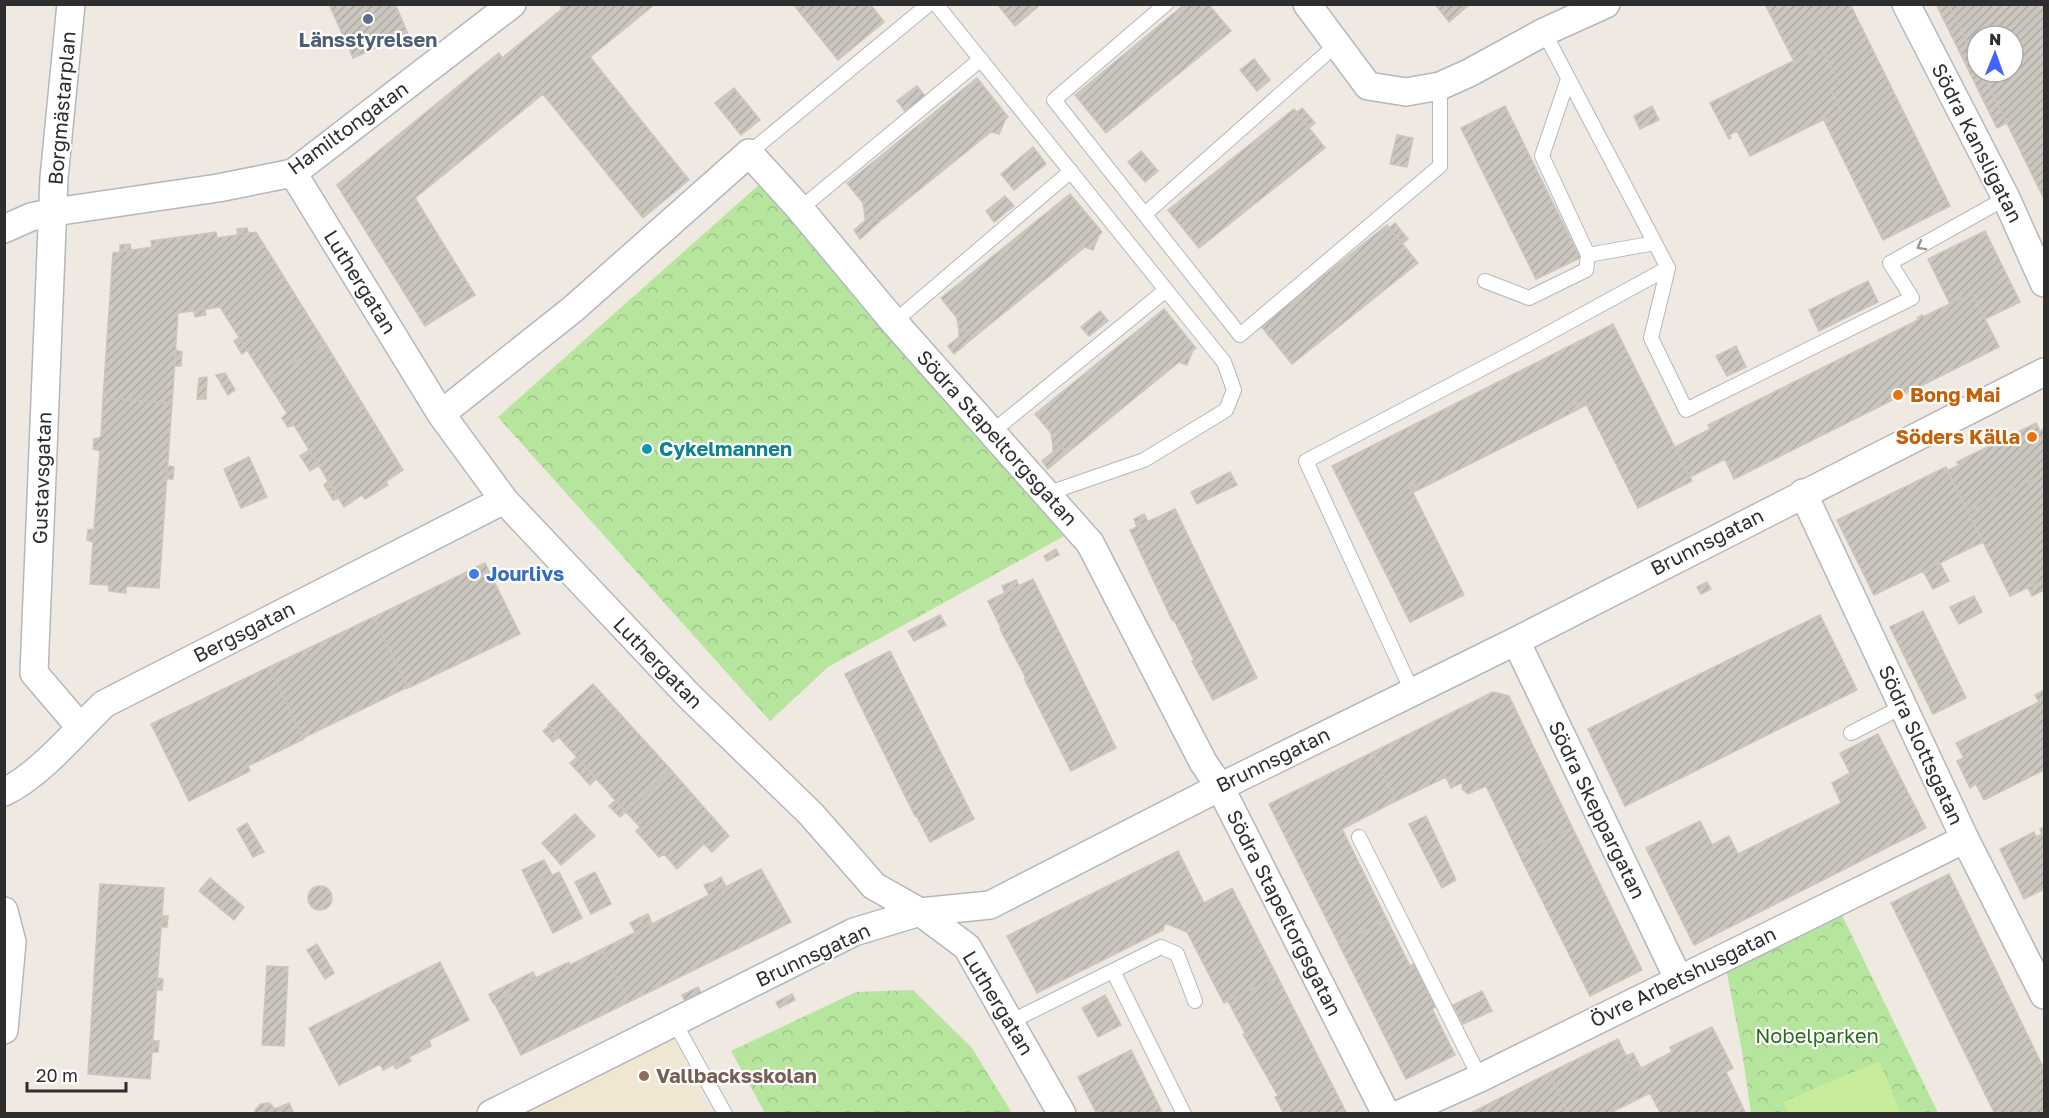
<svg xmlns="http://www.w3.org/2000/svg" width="2049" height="1118" font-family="'Golos Text',sans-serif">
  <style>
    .education { fill: #f0e6d1 }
    .park { fill: url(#park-crowns) }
    .pitch { fill: #c9ec9a }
    .building { fill: url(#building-hatch); stroke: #cbc5ba; stroke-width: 1.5 }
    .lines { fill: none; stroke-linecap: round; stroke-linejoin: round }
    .service-casing { stroke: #b4b7c1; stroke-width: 16 }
    .minor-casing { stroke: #b4b7c1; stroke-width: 30 }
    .service { stroke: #fff; stroke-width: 14 }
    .minor { stroke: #fff; stroke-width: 27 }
    .oneway { stroke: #969696 }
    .service-dot { fill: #5c6f8a; stroke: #fff; stroke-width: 2 }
    .food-dot { fill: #e8710a; stroke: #fff; stroke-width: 2 }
    .culture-dot { fill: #0f9aa8; stroke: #fff; stroke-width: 2 }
    .shop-dot { fill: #3f7fe0; stroke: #fff; stroke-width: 2 }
    .education-dot { fill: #8d6e63; stroke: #fff; stroke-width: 2 }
    .labels { text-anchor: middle; stroke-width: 4.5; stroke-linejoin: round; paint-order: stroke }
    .service-label { font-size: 20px; font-weight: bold; fill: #4e5e75; stroke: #fff }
    .street-label { font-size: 20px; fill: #2e2e2e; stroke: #fff }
    .food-label { font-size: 20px; font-weight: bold; fill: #c56008; stroke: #fff; text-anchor: start }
    .culture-label { font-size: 20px; font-weight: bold; fill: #0d838f; stroke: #fff; text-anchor: start }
    .shop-label { font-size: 20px; font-weight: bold; fill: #366cbe; stroke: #fff; text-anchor: start }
    .park-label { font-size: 20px; fill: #2c6e1b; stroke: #fff }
    .education-label { font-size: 20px; font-weight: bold; fill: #785e54; stroke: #fff; text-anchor: start }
  </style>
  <defs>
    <pattern id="park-crowns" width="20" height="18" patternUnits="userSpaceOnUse" patternTransform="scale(1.5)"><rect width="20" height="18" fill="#b6e59e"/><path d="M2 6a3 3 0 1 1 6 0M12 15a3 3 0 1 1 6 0" fill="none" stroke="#9dc588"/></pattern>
    <pattern id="building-hatch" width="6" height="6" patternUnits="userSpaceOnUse" patternTransform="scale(1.5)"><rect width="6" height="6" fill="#cbc7bf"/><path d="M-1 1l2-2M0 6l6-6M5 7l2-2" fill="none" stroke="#afaba4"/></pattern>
  </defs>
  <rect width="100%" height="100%" fill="#efe9e1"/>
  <path class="education" d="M673,1039L712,1113L520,1114Z"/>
  <path class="park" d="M761,183L1064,536L828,667L770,721L498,417Z
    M1838,907L1938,1113H1751L1742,1051L1726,968Z
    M913,990L972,1048L1012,1113H765L731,1051L856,992Z"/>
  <path class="pitch" d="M1879,1061L1901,1113H1788L1783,1102Z"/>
  <path class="building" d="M329,4H395L408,34L353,58Z
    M560,4H655L590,57L689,180L643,218L543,94L415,198L475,295L425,326L337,185L499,53L502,58L562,9Z
    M793,4H870L884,22L838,60Z
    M997,4H1041L1015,26Z
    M1185,4H1208L1231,31L1106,133L1075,95Z
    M1435,4H1470L1449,22Z
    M1765,4H1850L1950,206L1883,240L1824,120L1841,111L1830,89L1840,83L1821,47L1794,61Z
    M1936,4H1948L1977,63V72H1982L2007,123L1997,128Z
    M1948,4H2044V199L1982,72H2013V36H1977V63Z
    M1821,47L1840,83L1830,89L1841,111L1750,156L1737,131L1729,135L1731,138L1729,139L1710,103Z
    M1254,59L1270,80L1257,91L1240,70Z
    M977,78L1008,117L1005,120L999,134L991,132L879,222L873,215L865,216L863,203L847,183Z
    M917,86L925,96L905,111L897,101Z
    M734,88L760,120L741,135L715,103Z
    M1505,106L1580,258L1536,279L1461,128Z
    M1652,106L1659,120L1640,129L1634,116Z
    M1302,108L1315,123L1309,128L1296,113Z
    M1294,109L1325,148L1199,248L1168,210Z
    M1397,135L1413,138L1407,167L1390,164Z
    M1033,147L1046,164L1014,190L1001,174Z
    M1141,151L1158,171L1145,182L1128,162Z
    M1070,194L1102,232L1099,235L1093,250L1085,247L973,338L967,330L959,331L957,318L941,298Z
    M1005,196L1014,206L994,222L986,211Z
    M873,215L879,222L860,239L854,230L865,221V216Z
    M1395,223L1408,239L1402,244L1389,228Z
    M1387,225L1418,263L1292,364L1261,326Z
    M247,228L248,233L238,235L237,229Z
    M1985,231L2020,302L1985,319L1972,293L1950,304L1928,259Z
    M216,232L217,238L256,232L325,343L266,380L220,307L178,313L172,403L103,398L113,253L152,247L151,241Z
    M130,244L131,250L120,252V245Z
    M1868,281L1878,302L1819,331L1809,310Z
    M1972,293L1999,347L1734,479L1725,459L1690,477L1675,447L1710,429L1708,425L1918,320L1917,318L1922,315L1923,317Z
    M205,309L206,315L195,317L194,311Z
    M1164,309L1196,348L1193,350L1187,365L1179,362L1067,453L1061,445L1053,446L1051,433L1035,414Z
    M1100,311L1108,321L1089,336L1081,327Z
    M1613,324L1692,481L1638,508L1584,400L1568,408L1571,413L1428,485L1425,480L1410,487L1464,595L1410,622L1332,466Z
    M967,330L973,338L954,354L948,346L959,337V331Z
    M239,338L247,350L242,354L234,341Z
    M325,343L403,470L386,481L388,485L365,499L362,495L344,507L294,425L288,427L282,418L287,413L266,380Z
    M1736,346L1746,367L1727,376L1716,356Z
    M176,350L182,352L181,366H175Z
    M225,373L235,390L228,395L216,375Z
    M207,377L206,399H197L199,378Z
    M103,398L172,403L159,588L126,586V593L109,591L108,585L90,584L93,542L87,540L88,530L94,529L100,451L93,449L94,439L101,437Z
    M1584,400L1586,405L1571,413L1568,408Z
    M2036,423L2040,431L2044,428V474L1968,512L1947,471L1959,465L1957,462Z
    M1061,445L1067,453L1048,469L1042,461L1053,452V446Z
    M309,450L319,465L310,471L300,456Z
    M249,457L267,497L241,508L224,469Z
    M168,466L174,467L173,479H167Z
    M1946,467L1983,542L1874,595L1837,520Z
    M1230,472L1237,485L1197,504L1191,492Z
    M2044,474V580L2010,596L1968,512Z
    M1425,480L1428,485L1412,493L1410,487Z
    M329,481L339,498L333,500L324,485Z
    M1175,509L1257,678L1213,700L1192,661L1194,660L1175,622L1172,620L1130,530Z
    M1144,514L1148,522L1137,527L1134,519Z
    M1056,549L1059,555L1047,561L1044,556Z
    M485,563L520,634L408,688L374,617Z
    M1940,563L1949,581L1933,589L1923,571Z
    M1033,579L1116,748L1071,771L1025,680V676L1000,629L1001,628L988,601Z
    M1016,580L1019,586L1005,593L1002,586Z
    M2044,580V590L2032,596L2028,588Z
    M1707,582L1711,589L1701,594L1697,587Z
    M1974,596L1982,612L1959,624L1950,607Z
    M1923,611L1966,698L1933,714L1890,627Z
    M940,615L946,625L914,641L908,631Z
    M1820,615L1857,690L1625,806L1588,729Z
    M374,617L408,687L303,738L269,667Z
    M890,651L974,819L930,842L916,815L915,816L845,674Z
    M269,667L304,739L248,766L250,771L189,801L151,724Z
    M593,684L671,770L626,812L548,725Z
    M2044,690V770L1984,800L1976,784L1970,788L1957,761L1964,758L1956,743L2039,702L2035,695Z
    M1493,692L1509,696L1572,827L1519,854L1486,786L1468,794L1462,789L1463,782L1451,788L1446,777L1396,801L1373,752Z
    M549,726L559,737L553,742L543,731Z
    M1878,734L1926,828L1694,945L1646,848L1700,821L1712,845L1729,836L1738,854L1841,803L1832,783L1850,773L1840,753Z
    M1373,752L1396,801L1342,829L1387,920L1339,944L1269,804Z
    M577,757L596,779L590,785L570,763Z
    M671,770L729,836L712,852L704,844L677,869L664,854L659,857L636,831L640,827L626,812Z
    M616,800L626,812L620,817L609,806Z
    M575,814L595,836L561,865L542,843Z
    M1426,816L1456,880L1442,888L1409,824Z
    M247,823L264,852L253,857L237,829Z
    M1572,827L1642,970L1590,996L1519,854Z
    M2044,827V889L2024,899L2000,849L2034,832L2036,837L2042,834L2040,829Z
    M1178,851L1204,903L1232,888L1277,976L1224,1003L1187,932L1165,923L1163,930L1037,993L1007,936Z
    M544,860L552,875L530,886L522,870Z
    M761,869L791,922L629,1002L602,949Z
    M559,872L582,918L553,933L530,886Z
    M595,872L611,904L591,914L575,882Z
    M1949,874L2044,1069V1114H1995L1891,903Z
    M721,877L726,887L717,891L713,882Z
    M210,878L244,907L234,920L199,891Z
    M713,882L717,891L709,895L704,885Z
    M100,884L164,888L150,1079L88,1074Z
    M308 898a12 12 0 1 1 24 0a12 12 0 1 1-24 0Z
    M648,914L652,924L644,928L639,918Z
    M162,916H168L167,927H161Z
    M639,918L644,928L635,932L630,923Z
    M1387,920L1410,966L1414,964L1435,1007L1432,1009L1455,1055L1406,1079L1339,944Z
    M317,944L334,973L325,979L307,950Z
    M602,949L629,1002L521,1055L494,1002L525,987L523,984L569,962L570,965Z
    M440,962L469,1020L429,1040L431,1046L383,1070L380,1064L339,1085L309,1028Z
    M267,966L288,967L284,1046L262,1045Z
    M533,972L536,978L523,984L525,987L493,1003L489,994Z
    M1277,976L1347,1114H1284L1275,1097L1278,1096L1243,1034L1245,1033L1228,1001Z
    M157,978L163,979L162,990H156Z
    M698,987L701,993L685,1001L682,995Z
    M1482,991L1492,1011L1463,1024L1453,1005Z
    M792,994L795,1000L779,1008L776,1002Z
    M1105,995L1121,1025L1098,1037L1082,1008Z
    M1712,1027L1733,1068L1726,1072L1746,1114H1661L1650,1093L1608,1114H1569L1549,1073L1618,1039L1634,1072L1672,1052L1670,1047Z
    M153,1041H159L158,1052H152Z
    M1131,1050L1163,1114H1097L1078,1077Z
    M1633,1053L1641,1068L1634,1072L1626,1056Z
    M409,1057L411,1061L396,1069L393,1064Z
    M1549,1073L1569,1114H1469Z
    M269,1103L275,1109L289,1103L294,1114H256L255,1110L261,1104Z"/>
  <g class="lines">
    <g class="service-casing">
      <path id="service" d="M936,4L1224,362L1234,390L1226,410L1144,460L1046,494
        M1166,4L1054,100L1240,335L1440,166V86
        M1544,32L1668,268L1651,338L1686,410L1912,298L1890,263L2006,198
        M1568,79L1542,156L1588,255L1655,243
        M749,153L929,4
        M800,209L981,59
        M1145,214L1337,44
        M1485,281L1529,298L1586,270L1588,255
        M894,322L1071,171
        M992,432L1166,290
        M1412,691L1306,461L1529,344L1668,268
        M1851,733L1904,706
        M1359,837L1480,1078
        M1113,971L1184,1114
        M1010,1022L1161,947L1177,954L1195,1001
        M675,1023L725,1114"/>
    </g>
    <g class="minor-casing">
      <path id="minor" d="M71,4L54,178L34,673L80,727
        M1307,4L1368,86L1406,92L1440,86L1469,73L1544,32L1606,4
        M1906,4L2006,198L2044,283
        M293,173L441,414L504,500L689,696L811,814L874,886L920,912L967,947L1062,1114
        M4,229L31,217L54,212L218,188L293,173L512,4
        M441,414L573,309L749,153L800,209L894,322L1090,543L1203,762L1220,787L1386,1114
        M1803,493L1965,839L2044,995
        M1516,641L1679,980
        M4,792C39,776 76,731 104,704L504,500
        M4,911L12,942L4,1030
        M491,1114L854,932L920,912L990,905L1220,787L1516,641L2044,372
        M1400,1114L1480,1078L1965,839"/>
    </g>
    <use href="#service" class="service"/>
    <use href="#minor" class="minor"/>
  </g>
  <defs><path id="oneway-chevron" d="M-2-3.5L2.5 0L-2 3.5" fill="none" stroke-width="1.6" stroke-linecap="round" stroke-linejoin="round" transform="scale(1.5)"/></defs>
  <use class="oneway" href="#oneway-chevron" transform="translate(1921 246) rotate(151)"/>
  <circle class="service-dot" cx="368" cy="19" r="6"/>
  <g class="food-dot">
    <circle cx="1898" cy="395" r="6"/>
    <circle cx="2032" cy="437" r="6"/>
  </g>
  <circle class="culture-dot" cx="647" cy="449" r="6"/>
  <circle class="shop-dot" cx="474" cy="574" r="6"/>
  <circle class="education-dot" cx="644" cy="1076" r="6"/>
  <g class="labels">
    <g class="service-label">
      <text x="368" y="47">Länsstyrelsen</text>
    </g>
    <g class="street-label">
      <text transform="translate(62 108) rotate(-85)" y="7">Borgmästarplan</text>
      <text transform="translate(348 128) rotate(-36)" y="7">Hamiltongatan</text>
      <text transform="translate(1977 143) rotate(63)" y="7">Södra Kansligatan</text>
      <text transform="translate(360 282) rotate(58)" y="7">Luthergatan</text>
      <text transform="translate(997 438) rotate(48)" y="7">Södra Stapeltorgsgatan</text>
      <text transform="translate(42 478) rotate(-88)" y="7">Gustavsgatan</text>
      <text transform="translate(1707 542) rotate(-27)" y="7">Brunnsgatan</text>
      <text transform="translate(244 632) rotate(-27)" y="7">Bergsgatan</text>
      <text transform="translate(658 663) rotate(46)" y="7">Luthergatan</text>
      <text transform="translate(1921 745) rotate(65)" y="7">Södra Slottsgatan</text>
      <text transform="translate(1273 760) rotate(-26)" y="7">Brunnsgatan</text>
      <text transform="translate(1597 810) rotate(64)" y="7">Södra Skeppargatan</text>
      <text transform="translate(1284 913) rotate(63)" y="7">Södra Stapeltorgsgatan</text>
      <text transform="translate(813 955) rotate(-25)" y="7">Brunnsgatan</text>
      <text transform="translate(1683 977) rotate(-26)" y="7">Övre Arbetshusgatan</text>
      <text transform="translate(998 1003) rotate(59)" y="7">Luthergatan</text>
    </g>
    <g class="food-label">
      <text x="1910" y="402">Bong Mai</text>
      <text x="2020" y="444" text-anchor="end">Söders Källa</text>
    </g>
    <g class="culture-label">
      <text x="659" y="456">Cykelmannen</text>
    </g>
    <g class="shop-label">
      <text x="486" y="581">Jourlivs</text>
    </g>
    <g class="park-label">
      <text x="1817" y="1043">Nobelparken</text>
    </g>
    <g class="education-label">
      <text x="656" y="1083">Vallbacksskolan</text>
    </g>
  </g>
  <rect width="2049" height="1118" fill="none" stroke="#2e2e2e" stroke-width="12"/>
  <g transform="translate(1995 54) rotate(1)"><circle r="28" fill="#ffffff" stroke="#ababab" stroke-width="1.5"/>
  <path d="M0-4.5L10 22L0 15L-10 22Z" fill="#4264fb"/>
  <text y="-9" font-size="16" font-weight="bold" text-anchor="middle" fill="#2e2e2e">N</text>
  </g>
  <path d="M27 1082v9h99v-9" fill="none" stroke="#2e2e2e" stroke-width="3"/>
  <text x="36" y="1082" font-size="18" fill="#2e2e2e" stroke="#ffffff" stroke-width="4.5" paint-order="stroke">20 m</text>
</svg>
